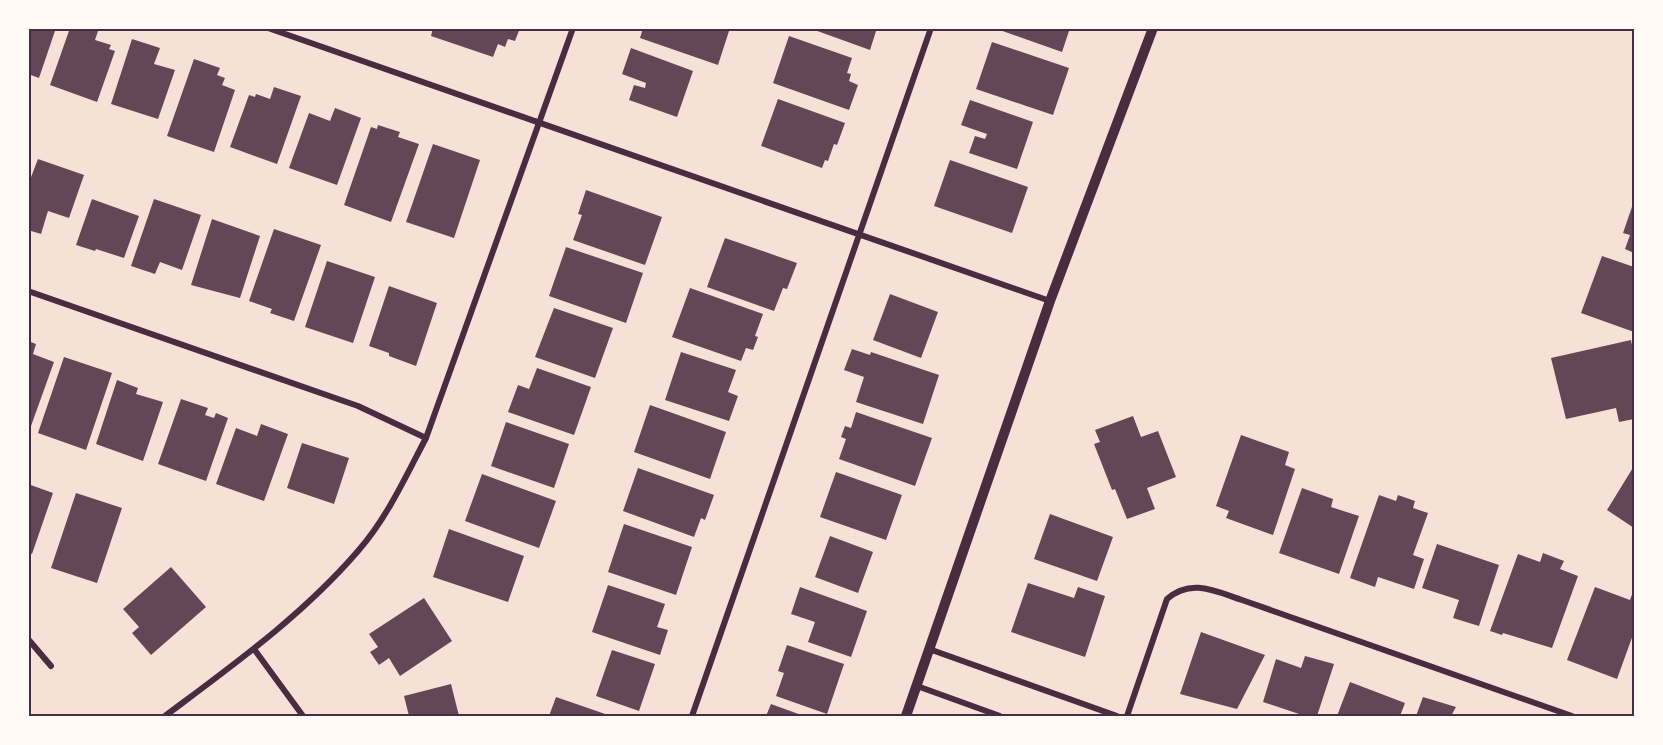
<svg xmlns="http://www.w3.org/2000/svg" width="1663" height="745" font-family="Quicksand,sans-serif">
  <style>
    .building { fill: #644757 }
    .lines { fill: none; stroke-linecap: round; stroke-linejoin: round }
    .minor { stroke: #4a2c40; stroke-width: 6 }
    .tertiary { stroke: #4a2c40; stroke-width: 10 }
    .neatline { fill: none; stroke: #4a2c40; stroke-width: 2 }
  </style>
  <rect width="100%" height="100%" fill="#f7e1d7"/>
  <path class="building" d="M28,28H56L39,78L28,74Z
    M70,28H99L95,40L111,45L109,49L115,51L97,102L50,85Z
    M433,28H520L515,41L508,39L505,47L498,44L493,57L431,36Z
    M643,28H730L718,65L640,38Z
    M809,28H877L870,50Z
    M994,28H1070L1062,52Z
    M789,36L852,58L847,73L851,74L849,81L858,85L849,110L773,83Z
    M132,39L160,48L154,64L175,70L158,119L111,104Z
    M992,42L1069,68L1053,115L976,89Z
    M631,48L693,71L677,117L629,100L634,85L645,88L646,83L622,74Z
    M194,59L220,68L217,75L225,78L222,85L235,90L214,152L167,136Z
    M274,87L301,96L277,164L230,147L249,95L255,97L256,94L270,99Z
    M778,99L845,123L837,145L834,144L828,161L825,160L822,168L761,146Z
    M970,100L1033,122L1017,169L969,153L975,136L985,139L987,134L961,125Z
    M335,108L361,118L337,185L289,168L309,113L330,121Z
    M378,125L400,132L398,137L419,144L391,222L344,205L371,127L377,129Z
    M433,144L480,160L454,238L406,222Z
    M38,159L84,175L69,218L48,211L41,234L28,230V185Z
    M950,160L1028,187L1012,233L934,206Z
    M586,190L662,217L645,265L573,240L582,215L578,214Z
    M92,199L139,216L124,258L96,249L95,251L76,245Z
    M154,199L201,215L182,270L160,262L155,274L131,266Z
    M1634,201V253L1625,249L1630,235L1623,233Z
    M212,219L260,236L240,298L191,285Z
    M274,229L321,245L294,321L270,313L272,309L249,301Z
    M725,238L797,263L787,289L783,288L774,311L707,287Z
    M566,247L643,273L626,323L549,296Z
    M1602,256L1634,267V332L1581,313Z
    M327,261L375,277L353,343L305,327Z
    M389,286L437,303L416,366L389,356V353L369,346Z
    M690,288L763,314L755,336L758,337L753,350L746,348L741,361L672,337Z
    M890,294L938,312L921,358L873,340Z
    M554,308L613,328L595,378L535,357Z
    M1631,340L1634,355V419L1619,422L1616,408L1566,419L1551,358Z
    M28,341L36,344L33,354L54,362L31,426L28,425Z
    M852,349L870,355L871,352L939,375L923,424L856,402L864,377L844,370Z
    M681,352L736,370L728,392L738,396L729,421L665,400Z
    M64,357L112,373L86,450L38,433Z
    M537,368L591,387L574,435L508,412L518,385L529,389Z
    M117,380L138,388L136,394L163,402L143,461L96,444Z
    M181,399L208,408L205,415L214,418L216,413L228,418L206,481L158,464Z
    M650,405L726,432L710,479L634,452Z
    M856,412L932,438L915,486L839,459L846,439L841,437L845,426L851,428Z
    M1133,416L1141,437L1158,431L1176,477L1147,488L1155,509L1127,519L1115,489L1112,490L1094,444L1100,442L1095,430Z
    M506,422L569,444L554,488L491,466Z
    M261,424L288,434L264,501L216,484L236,428L257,436Z
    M1241,435L1289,452L1285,465L1295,469L1273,535L1226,518L1229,511L1216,506Z
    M302,443L349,458L334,504L287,488Z
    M1634,466V528L1607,510Z
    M638,468L714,495L705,520L701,518L694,537L623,511Z
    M836,472L902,495L886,540L820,517Z
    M482,474L556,501L539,548L465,521Z
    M28,484L53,493L32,554L28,552Z
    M1302,488L1333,499L1331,507L1359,516L1339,574L1279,553Z
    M76,493L122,508L97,583L51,568Z
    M1379,495L1396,501L1398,495L1415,501L1413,508L1428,513L1413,555L1424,559L1414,589L1378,577L1375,587L1350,578Z
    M1050,514L1113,537L1097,581L1034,559Z
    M624,524L692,547L676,595L608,572Z
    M449,529L524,556L508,602L433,577Z
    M830,536L873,552L858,593L815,577Z
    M1437,544L1499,565L1479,626L1453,618L1459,600L1422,588Z
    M1543,553L1564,561L1560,569L1578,576L1552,648L1503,633L1502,635L1490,631L1518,554L1540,562Z
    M171,567L206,607L151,655L132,633L139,627L123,609Z
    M1028,583L1074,598L1078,587L1105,596L1085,657L1011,632Z
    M608,585L665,604L657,627L668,630L660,655L592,632Z
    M800,587L867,611L851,657L808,642L815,622L791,614Z
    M1595,587L1630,600L1634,589V632L1617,679L1567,660Z
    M424,598L452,641L400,676L389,658L379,665L370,652L378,647L369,634Z
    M1201,632L1265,655L1237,709L1180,694Z
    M787,645L844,664L827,714L776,696L784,673L778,671Z
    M612,650L655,664L639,711L596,696Z
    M1305,656L1334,664L1317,716H1305L1263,702L1276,659L1301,668Z
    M1350,682L1405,703L1400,716H1337Z
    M451,684L459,716H409L404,696Z
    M556,697L611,716H549Z
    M1423,697L1456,707L1451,716H1416Z
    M771,704L804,716H766Z"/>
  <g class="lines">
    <path class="minor" d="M268,28L1050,301
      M28,291L358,406L426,438
      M28,639L51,666
      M254,649L303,716
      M929,649L1117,716
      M917,686L1000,716
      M165,716C233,665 302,616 358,551C387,518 406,476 426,438L573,28
      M692,716L931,28
      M1127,716L1167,599C1191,578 1215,591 1242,600L1572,716"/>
    <path class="tertiary" d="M906,716L1050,301L1153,28"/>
  </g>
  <rect width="1663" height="745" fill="none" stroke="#fffaf5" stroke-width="60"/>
  <rect x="30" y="30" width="1603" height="685" class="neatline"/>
</svg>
